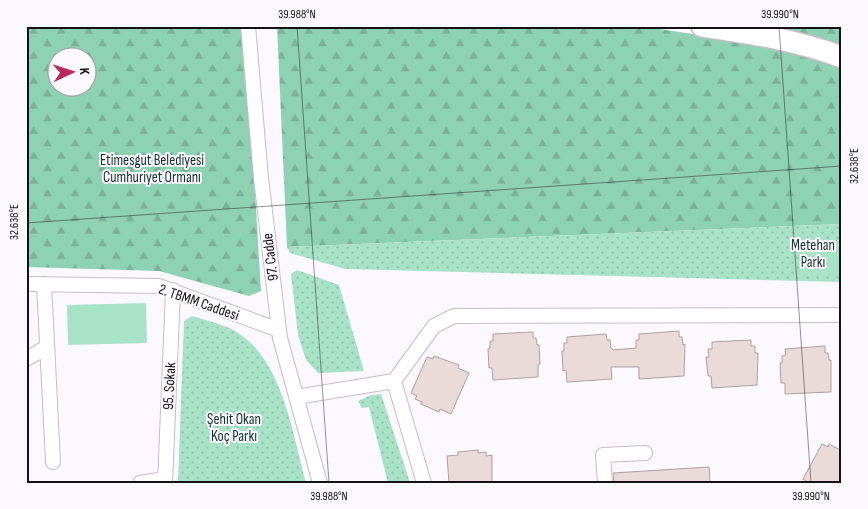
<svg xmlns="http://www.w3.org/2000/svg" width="868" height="509" font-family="'Sofia Sans Condensed',sans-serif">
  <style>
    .forest { fill: url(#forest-firs); fill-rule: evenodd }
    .park { fill: url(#park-dots) }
    .pitch { fill: #a8e2c7 }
    .building { fill: #eadbd9; stroke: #aea09e }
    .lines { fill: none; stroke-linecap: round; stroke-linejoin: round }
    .minor-casing { stroke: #c5bec8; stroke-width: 16 }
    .highway-casing { stroke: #c5bec8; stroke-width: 24 }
    .minor { stroke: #fff; stroke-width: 14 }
    .highway { stroke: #fff; stroke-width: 21 }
    .ticks { fill: none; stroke: #141215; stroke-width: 1; stroke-opacity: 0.45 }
    .labels { text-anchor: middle; stroke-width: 4; stroke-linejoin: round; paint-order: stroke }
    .park-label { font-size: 15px; fill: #143326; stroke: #fcf8ff }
    .street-label { font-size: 15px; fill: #141215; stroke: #fcf8ff }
    .neatline { fill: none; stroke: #141215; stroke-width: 2 }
    .ticks-label { font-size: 12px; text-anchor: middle; fill: #141215 }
  </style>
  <defs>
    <pattern id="forest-firs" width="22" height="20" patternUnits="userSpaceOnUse" patternTransform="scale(1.25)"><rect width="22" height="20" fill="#8fd1b3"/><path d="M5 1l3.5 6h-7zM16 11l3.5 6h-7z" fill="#7ab299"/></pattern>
    <pattern id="park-dots" width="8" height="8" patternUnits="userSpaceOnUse" patternTransform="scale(1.25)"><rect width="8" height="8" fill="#a8e2c7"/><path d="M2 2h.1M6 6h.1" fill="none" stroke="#90c1aa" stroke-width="1.8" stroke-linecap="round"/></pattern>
  </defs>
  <rect width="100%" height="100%" fill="#fcf8ff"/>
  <path class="forest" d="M26,26H245L261,291L249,296L159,271L26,267ZM58,58H88V88H58Z
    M277,26H640L752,43L832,63L842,67V224L287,247Z
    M772,26H842V45Z"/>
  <path class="park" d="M842,224V282L345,269L290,253L287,247Z
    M297,270L339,285L364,371L318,373L306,360L298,335L291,274Z
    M192,316C205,320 223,324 235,331C283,359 292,433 306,483H178L184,321Z
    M381,394L410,483H388L369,407L362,408L358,401L371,395Z"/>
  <path class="pitch" d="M802,242H842V275H801Z
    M146,303L147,343L68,345L67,305Z"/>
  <path class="building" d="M679,331V337H682L683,345L685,344L684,376L639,379V367H611L612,379L567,382L566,370L563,371L562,351H564V343H567V337L606,334L607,340H610L611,348L613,350L636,348V340H639V334Z
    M533,332V338H536L537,345H539L540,364L538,365V377L493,380L492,368H489L488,349L490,348V341H493V334Z
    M751,340V346H755V353H758L757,385L712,388L711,376H708L706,357H709L708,349H712V342Z
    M825,346V353H828L829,360H831V392L785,394V383H781L780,363H782V356L786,355L785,349Z
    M434,356L459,365L458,368L469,373L451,414L440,409L439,412L421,404L422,402L415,399L417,396L411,393L427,357L433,359Z
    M822,444L828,447L829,444L842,451V483H809L803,479Z
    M478,450V453L486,452V456L492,455V483H449L447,456L458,455V452Z
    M709,467L710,483H614L613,473Z"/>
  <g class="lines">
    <g class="minor-casing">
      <path id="minor" d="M248,26L261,178L280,338L320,483
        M26,284L159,286L279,330
        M44,284L53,462
        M26,359L47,347
        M394,381L424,483
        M296,397L394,381L434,326L454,316L842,315
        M140,483L165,479
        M165,483L173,290
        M605,483L603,455L645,453"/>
    </g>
    <g class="highway-casing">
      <path id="highway" d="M702,26C750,33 796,40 842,57"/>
    </g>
    <use href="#minor" class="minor"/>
    <use href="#highway" class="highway"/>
  </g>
  <path class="ticks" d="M297,26L329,483M779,26L811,483M26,223L842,166"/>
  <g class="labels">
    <g class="park-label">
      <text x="152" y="165">Etimesgut Belediyesi<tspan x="152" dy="17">Cumhuriyet Ormanı</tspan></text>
      <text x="813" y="250">Metehan<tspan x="813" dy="17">Parkı</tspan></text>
      <text x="234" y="424">Şehit Okan<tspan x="234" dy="17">Koç Parkı</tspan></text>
    </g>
    <g class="street-label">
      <text transform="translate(270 257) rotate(-97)" y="5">97. Cadde</text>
      <text transform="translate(199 302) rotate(19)" y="5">2. TBMM Caddesi</text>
      <text transform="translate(169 386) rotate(-87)" y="5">95. Sokak</text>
    </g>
  </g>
  <rect width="868" height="509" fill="none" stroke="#fcf8ff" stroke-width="55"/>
  <g transform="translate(72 72) rotate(86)"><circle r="24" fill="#fcf8ff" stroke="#9f9ca1"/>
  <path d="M0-4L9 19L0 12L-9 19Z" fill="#b62961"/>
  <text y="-8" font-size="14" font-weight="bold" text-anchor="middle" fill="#141215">K</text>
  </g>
  <rect x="28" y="28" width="812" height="454" class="neatline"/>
  <g class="ticks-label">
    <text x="297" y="18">39.988°N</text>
    <text x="780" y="18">39.990°N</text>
    <text transform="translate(854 166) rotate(-90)" y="4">32.638°E</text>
    <text transform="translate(14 222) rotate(-90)" y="4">32.638°E</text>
    <text x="329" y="500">39.988°N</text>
    <text x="811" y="500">39.990°N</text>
  </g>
</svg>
